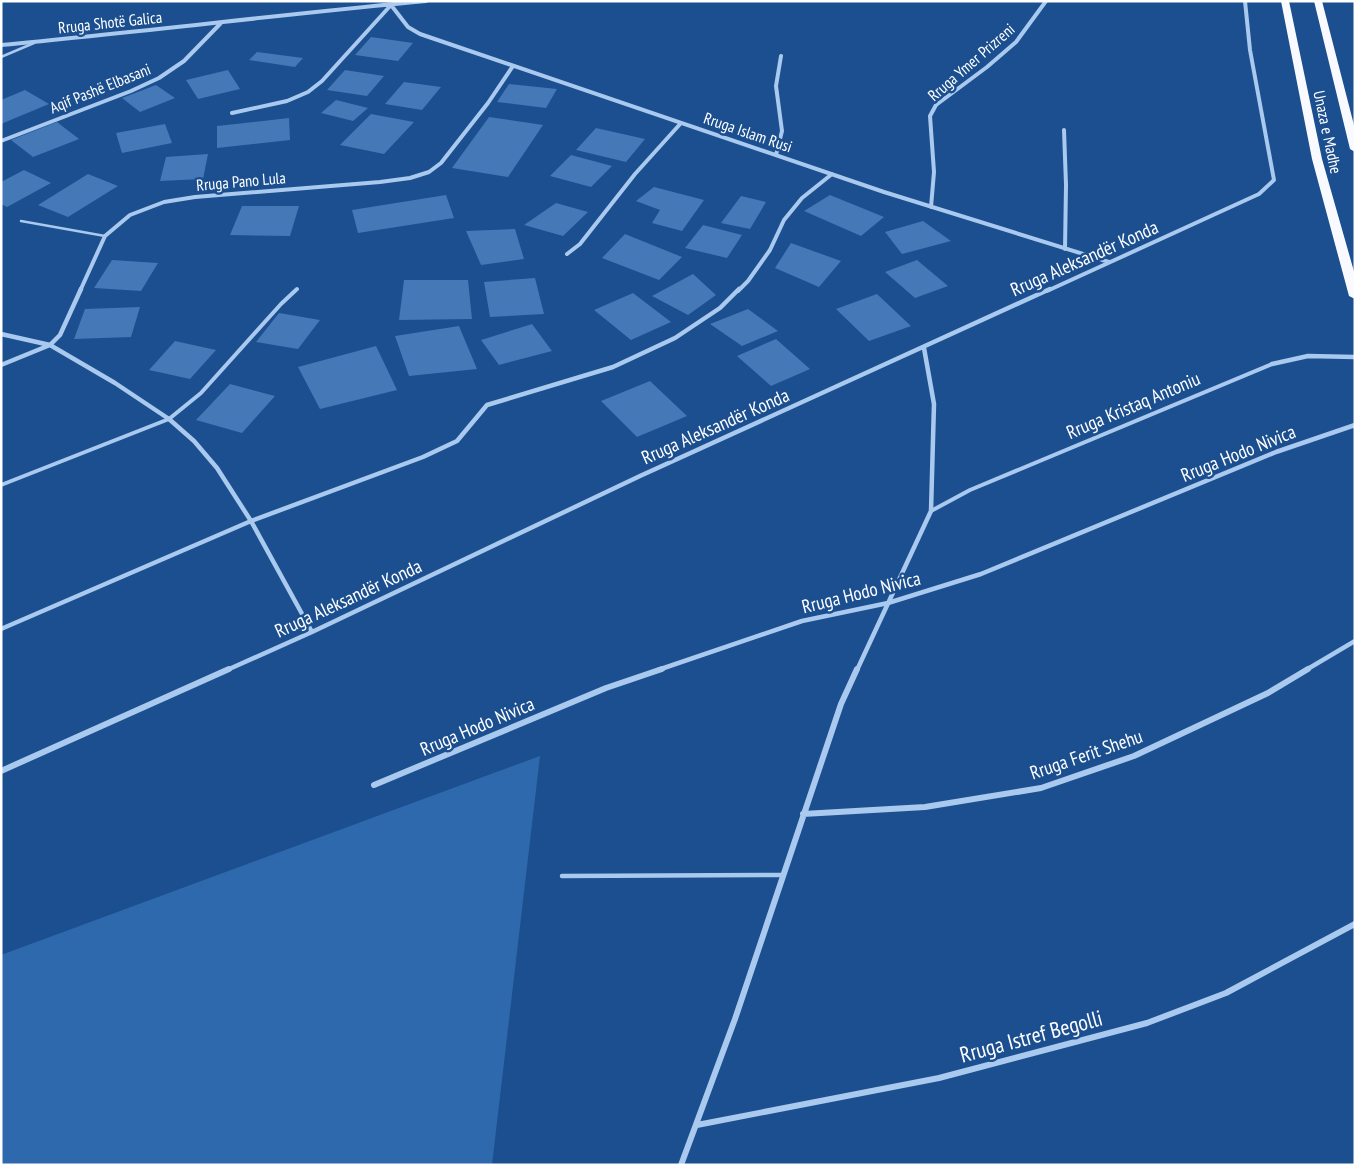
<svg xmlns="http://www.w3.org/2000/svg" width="1356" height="1166" font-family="'PT Sans Narrow',sans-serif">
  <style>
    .green { fill: #2e69ad }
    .building { fill: #4478b7 }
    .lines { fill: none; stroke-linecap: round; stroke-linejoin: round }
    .service-far2 { stroke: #a9c9ee; stroke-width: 2.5 }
    .service-far1 { stroke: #a9c9ee; stroke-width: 4 }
    .service { stroke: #a9c9ee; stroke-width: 4.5 }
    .minor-far2 { stroke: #a9c9ee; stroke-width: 4 }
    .minor-far1 { stroke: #a9c9ee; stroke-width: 4.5 }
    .minor { stroke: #a9c9ee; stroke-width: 6 }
    .trunk { fill: #f8faff; fill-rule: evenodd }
    .labels { text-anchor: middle; stroke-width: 5; stroke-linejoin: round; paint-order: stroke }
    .far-street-label { font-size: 16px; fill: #fff; stroke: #1b4f8f }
    .street-label { font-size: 19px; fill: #fff; stroke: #1b4f8f }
    .near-street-label { font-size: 22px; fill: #fff; stroke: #1b4f8f }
  </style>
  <rect width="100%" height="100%" fill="#1b4f8f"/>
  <path class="green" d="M540,756L492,1165H1V955Z"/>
  <path class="building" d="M371,37L413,43L398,61L355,55Z
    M257,52L303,58L295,67L249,60Z
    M228,70L240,89L198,99L186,80Z
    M345,70L384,76L367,96L327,90Z
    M404,82L441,87L422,110L385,104Z
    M509,84L557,89L546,108L497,102Z
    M156,85L175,98L140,112L122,98Z
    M25,90L49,104L1,124V100Z
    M336,100L368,108L353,121L321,113Z
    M371,114L414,122L384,154L340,145Z
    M489,117L543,125L508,177L452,168Z
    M289,118L290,140L217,148V126Z
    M57,122L79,139L33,157L11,140Z
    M165,124L172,143L122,153L116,133Z
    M596,128L645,139L626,162L576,150Z
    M208,154L203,179L160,181L166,157Z
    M571,155L612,166L591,187L550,176Z
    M24,170L51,183L7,207L1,204V182Z
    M88,174L118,186L68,217L38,205Z
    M654,187L704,200L682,231L652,223L660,210L636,201Z
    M446,195L454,218L358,233L352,210Z
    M830,195L884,217L861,236L804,211Z
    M741,196L766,202L750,229L721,223Z
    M556,203L588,212L563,236L524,225Z
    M242,206H299L290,236L230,235Z
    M923,221L951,241L902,254L885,232Z
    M703,225L742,235L727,258L685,248Z
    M515,229L524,259L481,265L466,231Z
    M625,234L682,257L659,280L602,258Z
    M791,243L841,261L819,287L775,268Z
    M112,260L158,263L141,291L94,288Z
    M917,260L948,286L915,298L885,272Z
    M693,274L716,295L688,315L652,296Z
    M535,278L544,314L490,317L484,282Z
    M404,280H468L472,319L399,320Z
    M633,293L671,322L631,340L594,310Z
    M877,294L911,326L869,341L836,309Z
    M140,307L131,337L74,339L85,309Z
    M748,309L778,331L742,346L710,324Z
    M279,313L320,320L298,349L256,342Z
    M532,324L552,351L499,365L481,340Z
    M459,326L477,369L409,376L395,336Z
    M776,339L810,369L771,386L737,356Z
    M175,341L216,350L190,379L149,370Z
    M376,346L397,390L320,409L298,367Z
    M650,381L687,416L637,437L601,401Z
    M230,384L275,396L242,433L196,420Z"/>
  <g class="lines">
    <path class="service-far2" d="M1,57L34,43
      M21,221L105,236
      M295,291L297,289"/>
    <path class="service-far1" d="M1,485L169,419L201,393L281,304L297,289
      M931,511L970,490L1272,364"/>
    <path class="service" d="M562,876L783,875"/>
    <path class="minor-far2" d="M1,45C143,32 284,14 426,1
      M232,113L287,101L308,92L322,81L391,5L408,27L420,34L884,192L1109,262
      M1064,130L1066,185L1065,249
      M1,141L131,91L159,78L184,61L221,23
      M776,155L782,131L776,86L781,56
      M931,207L934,172L930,116L936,105L987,67L1016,42L1046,1
      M567,254L580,244L635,174L681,123
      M80,291L105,236L130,215L164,202L195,197L380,182L410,178L429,172L441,163L488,103L513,66
      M738,291L748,281L770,250L784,220L802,198L832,174
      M1047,291L1259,194L1274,180L1250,50L1245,1"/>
    <path class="minor-far1" d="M1,334L50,345L115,383L169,419L194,441L217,468L251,521L312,632
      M1272,364L1308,356L1355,357
      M1,365L50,345L60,335L81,289
      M1,629L251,521L423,457L457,441L487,405L613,367L675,338L720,308L739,289
      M227,670L312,632L640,476L1050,289
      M658,670L802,621L888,603L981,574L1276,452L1355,425
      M857,670L931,511L934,404L924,348
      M1306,670L1355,641"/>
    <path class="minor" d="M1,771L229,669
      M374,785L606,688L662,669
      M803,814L925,807L1041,788L1134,756L1268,693L1308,669
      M697,1125L939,1078L1147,1023L1226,993L1355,924
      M681,1165L735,1019L841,704L857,669"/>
    <path class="trunk" d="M1281,1H1289L1322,159L1355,275V299L1349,296L1312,159Z
      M1314,1H1322L1355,129V152L1350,149Z"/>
  </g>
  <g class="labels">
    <g class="far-street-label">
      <text transform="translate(110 22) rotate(-6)" y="6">Rruga Shotë Galica</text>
      <text transform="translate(971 62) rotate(-41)" y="6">Rruga Ymer Prizreni</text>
      <text transform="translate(100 88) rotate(-22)" y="6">Aqif Pashë Elbasani</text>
      <text transform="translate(748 132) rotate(19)" y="6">Rruga Islam Rusi</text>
      <text transform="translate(1328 132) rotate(78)" y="6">Unaza e Madhe</text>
      <text transform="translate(241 181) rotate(-5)" y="6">Rruga Pano Lula</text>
    </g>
    <g class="street-label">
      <text transform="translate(1084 258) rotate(-24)" y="7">Rruga Aleksandër Konda</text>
      <text transform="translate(1133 405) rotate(-23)" y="7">Rruga Kristaq Antoniu</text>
      <text transform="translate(715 426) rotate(-24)" y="7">Rruga Aleksandër Konda</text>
      <text transform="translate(1238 453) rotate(-22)" y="7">Rruga Hodo Nivica</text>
      <text transform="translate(861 592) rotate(-14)" y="7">Rruga Hodo Nivica</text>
      <text transform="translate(348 598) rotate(-25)" y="7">Rruga Aleksandër Konda</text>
      <text transform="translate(477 726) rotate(-23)" y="7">Rruga Hodo Nivica</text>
      <text transform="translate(1086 754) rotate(-19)" y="7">Rruga Ferit Shehu</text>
    </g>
    <g class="near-street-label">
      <text transform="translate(1031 1036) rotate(-15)" y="8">Rruga Istref Begolli</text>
    </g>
  </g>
  <rect width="1356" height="1166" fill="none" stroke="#ffffff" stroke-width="5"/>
</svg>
